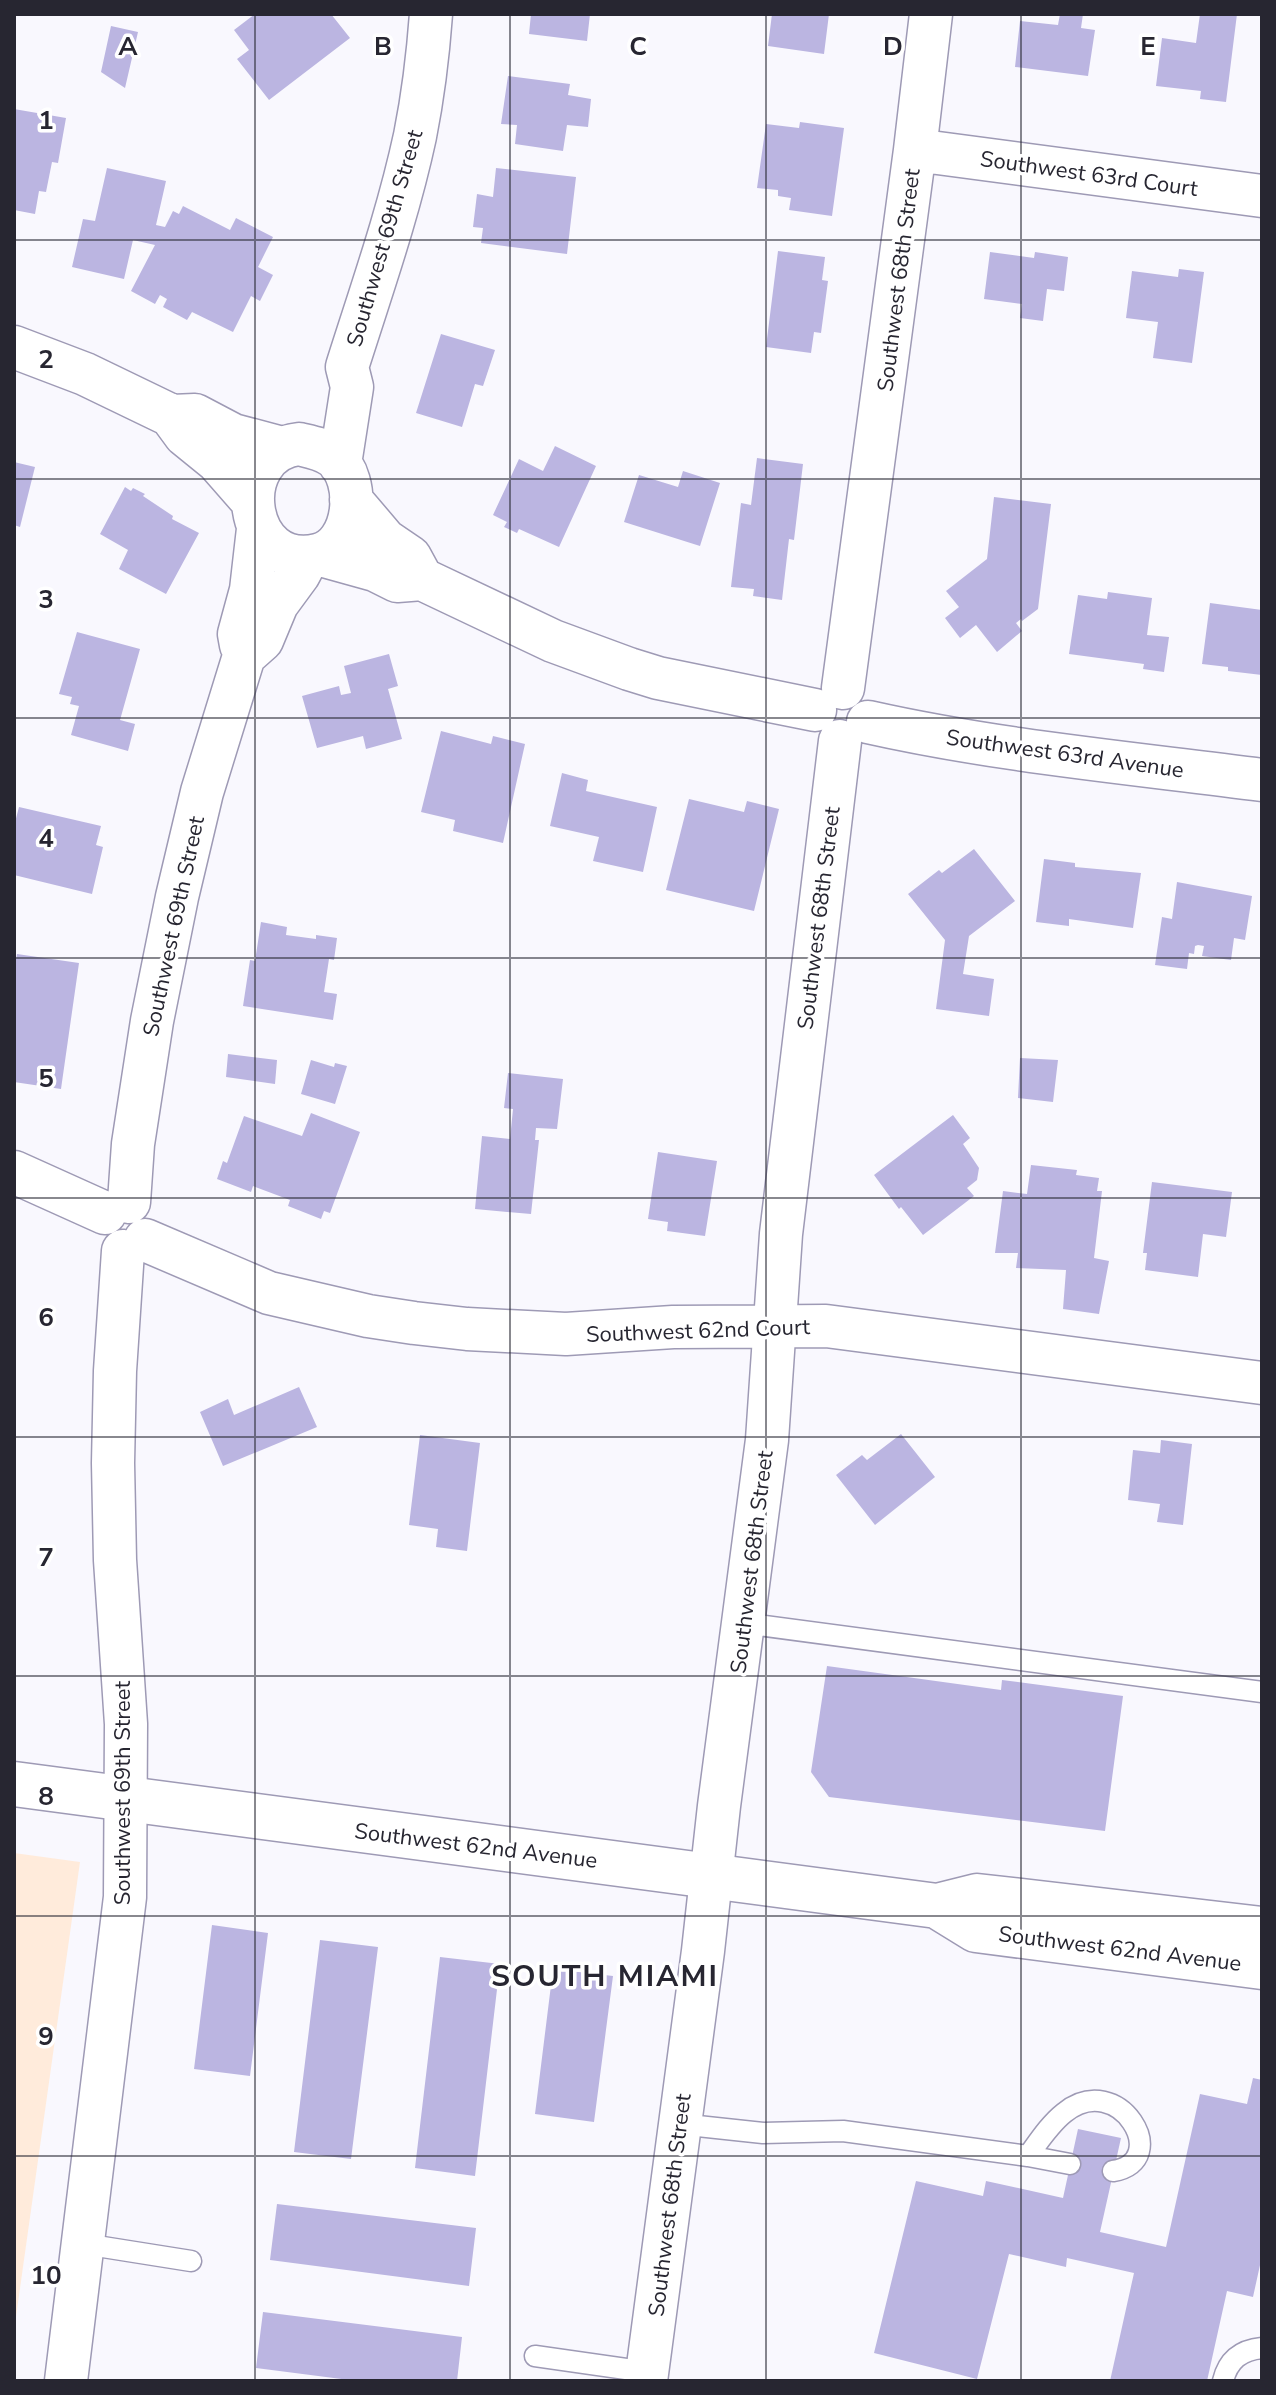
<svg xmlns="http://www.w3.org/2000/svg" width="1276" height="2395" font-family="'Nunito Sans',sans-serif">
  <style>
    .medical { fill: #ffebdb }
    .building { fill: #bbb5e1 }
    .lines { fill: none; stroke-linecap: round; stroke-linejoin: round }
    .service-casing { stroke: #9e9ab5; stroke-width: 23 }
    .minor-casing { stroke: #9e9ab5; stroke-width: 45 }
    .tertiary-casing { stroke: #9e9ab5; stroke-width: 47 }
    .service { stroke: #fff; stroke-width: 20 }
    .minor { stroke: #fff; stroke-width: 42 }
    .tertiary { stroke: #fff; stroke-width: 44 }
    .grid { fill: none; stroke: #272631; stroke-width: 2; stroke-opacity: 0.55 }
    .labels { text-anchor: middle; stroke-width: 7; stroke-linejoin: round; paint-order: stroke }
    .street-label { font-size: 22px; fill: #272631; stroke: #fff }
    .district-label { font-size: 30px; font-weight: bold; letter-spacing: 2px; fill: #272631; stroke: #fff }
    .grid-label { font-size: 26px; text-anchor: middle; font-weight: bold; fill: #272631; stroke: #fff; stroke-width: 7; stroke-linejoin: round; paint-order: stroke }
  </style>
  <rect width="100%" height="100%" fill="#f9f8fe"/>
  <path class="medical" d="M14,1853L80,1862L14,2331Z"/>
  <path class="building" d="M255,14H331L350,38L269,100L237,59L249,50L234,30Z
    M531,14H590L587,41L529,34Z
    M772,14H829L824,54L768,46Z
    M1060,14H1083L1081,28L1095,30L1088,76L1015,67L1020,21L1058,25Z
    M1200,14H1237L1226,102L1200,99L1201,91L1156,86L1162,38L1196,43Z
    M111,26L138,32L125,88L101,72Z
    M508,76L570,84L568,95L591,99L588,127L567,125L563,151L515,144L517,125L501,124Z
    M14,109L66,118L58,163L52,162L46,192L39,191L35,214L14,210Z
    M800,122L844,128L832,216L789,210L791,198L778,196V190L757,188L766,124L799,128Z
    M107,168L166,181L156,225L165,227L173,211L179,214L183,206L230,230L236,218L273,237L258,267L273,275L260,301L251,296L233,332L192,312L187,320L163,307L167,299L160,295L155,304L131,291L155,245L133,240L124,279L72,267L83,219L95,221Z
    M496,168L576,177L567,254L481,243L483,228L473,227L477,194L493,197Z
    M778,251L825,257L822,280L828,281L821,333L814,332L811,353L766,347Z
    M990,252L1034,258L1035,252L1068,257L1064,291L1047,289L1043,321L1020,318L1022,304L984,299Z
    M1179,269L1204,272L1192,363L1153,358L1158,322L1126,318L1132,271L1178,277Z
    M441,334L495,350L483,386L475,384L462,427L416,413Z
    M555,446L596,466L559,547L519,529L517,533L504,527L507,522L493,515L519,459L543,471Z
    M757,458L803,464L794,540L789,539L782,600L753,596L754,589L731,587L741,503L751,505Z
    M14,462L35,467L20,527L14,525Z
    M683,471L720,483L700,546L624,522L639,475L678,487Z
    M125,487L131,491L133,488L145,494L143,496L173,516L172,519L199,533L166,594L119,569L128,550L100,534Z
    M994,497L1051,504L1038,609L1022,621L1021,619L1016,623L1022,631L997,652L976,625L960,638L945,618L959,607L946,591L987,559Z
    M1108,592L1152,598L1147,635L1169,637L1164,672L1143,669L1144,664L1069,654L1078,595L1107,599Z
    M1210,603L1262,610V675L1228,671V667L1202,664Z
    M77,632L140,649L120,720L135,724L128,751L71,735L79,706L70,704L72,697L59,694Z
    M389,654L398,686L388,689L402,739L366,749L363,736L317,748L302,696L339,686L341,695L351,693L344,666Z
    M441,731L491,744L493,736L525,744L503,843L453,831L455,820L421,812Z
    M562,773L588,780L586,791L657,807L643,872L593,861L599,837L550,826Z
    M689,799L744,812L747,801L779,809L754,911L666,890Z
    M19,807L101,826L96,845L103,847L92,894L14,875V826Z
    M974,849L1015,901L969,936L963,974L994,979L989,1016L936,1009L945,940L908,894L939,870L942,873Z
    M1044,859L1075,863V867L1141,873L1133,928L1069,919V926L1036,922Z
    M1177,882L1252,896L1245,940L1234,938L1231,960L1202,956L1204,946L1198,945L1195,946L1194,954L1189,953L1187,969L1155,965L1162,917L1172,919Z
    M261,922L287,927L286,935L316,939V935L337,938L334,960L329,959L324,992L337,994L333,1020L243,1006L250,960L255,961Z
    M17,954L79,963L61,1089L14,1082V970Z
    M228,1054L277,1060L275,1084L226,1077Z
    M1020,1058L1058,1060L1053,1102L1018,1098Z
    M311,1060L334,1067L335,1063L347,1066L335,1104L301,1094Z
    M508,1073L563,1079L557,1129L536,1128L535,1140H539L531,1214L475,1209L482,1136L510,1139L513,1109L504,1108Z
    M311,1113L360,1132L330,1213L324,1211L321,1219L288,1206L290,1200L253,1186L251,1192L217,1179L223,1161L227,1163L244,1116L302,1136Z
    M953,1115L970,1138L963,1144L979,1168L977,1180L967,1188L974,1196L923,1235L901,1207L899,1209L874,1175Z
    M658,1152L717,1161L705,1236L667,1231L668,1222L648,1219Z
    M1031,1165L1077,1170L1076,1175L1099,1178L1097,1191H1102L1094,1258L1109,1261L1099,1314L1063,1309L1066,1270L1016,1268L1018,1253H995L1003,1191L1027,1194Z
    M1152,1182L1232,1192L1226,1237L1203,1234L1198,1277L1145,1270L1147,1253H1143Z
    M299,1387L317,1427L223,1466L200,1412L228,1399L234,1415Z
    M901,1434L935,1477L875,1525L836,1475L862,1455L867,1460Z
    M420,1435L480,1443L467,1551L436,1547L438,1529L409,1525Z
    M1161,1440L1192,1444L1183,1525L1157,1522L1160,1504L1128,1500L1133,1450L1160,1453Z
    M827,1666L1001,1690L1002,1680L1123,1696L1105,1831L829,1797L811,1772Z
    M212,1925L268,1933L250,2076L194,2069Z
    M320,1940L378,1947L351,2159L294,2152Z
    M440,1957L500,1964L475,2176L415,2168Z
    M553,1969L613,1976L594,2122L535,2114Z
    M1253,2078L1262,2080V2256L1253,2297L1227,2291L1207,2381H1110L1134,2273L1067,2258L1066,2267L1009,2254L977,2379L874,2353L916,2181L983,2196L986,2181L1063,2198L1078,2129L1121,2138L1100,2232L1166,2247L1200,2094L1247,2104Z
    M277,2204L476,2228L469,2286L270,2260Z
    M263,2312L462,2337L457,2381H357L256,2368Z"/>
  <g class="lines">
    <g class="service-casing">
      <path id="service" d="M743,1623L1262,1692
        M679,2124L763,2133L843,2131L1028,2156L1070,2164
        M1028,2156C1039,2141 1050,2124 1064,2113C1119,2068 1174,2162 1113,2171
        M84,2244L191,2261
        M535,2356L647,2372
        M1223,2381C1228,2360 1241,2350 1262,2348"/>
    </g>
    <g class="minor-casing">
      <path id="minor" d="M915,150L1262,196
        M14,347L85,374L172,416L195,415L233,435L282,448
        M174,420L185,435L217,461L253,502
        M299,444C312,447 324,449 334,457C362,480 356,546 318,555C243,573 228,452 299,444Z
        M340,464L352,387L347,367C371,291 398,215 415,136C423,96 428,55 431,14
        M351,500L385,540L410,557L422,579
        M321,555L375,570L397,581L422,579L553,641L629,669L658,678L815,710
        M241,645L239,634L251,590L258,529
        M843,688L915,150L931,14
        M868,722C997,751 1131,763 1262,780
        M14,1172L105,1213
        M129,1202L133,1144L152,1021L177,897L202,792L244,656L262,640L277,604L299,574L308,557
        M145,1240L269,1293L368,1316L414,1323L467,1329L566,1334L673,1327L826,1326L1262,1383
        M66,2381L125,1897L126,1724L115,1560L113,1463L115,1371L123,1251
        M646,2381L703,1951L719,1806L767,1440L781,1234L840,741"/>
    </g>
    <g class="tertiary-casing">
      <path id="tertiary" d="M14,1784L937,1906L977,1896L1262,1929
        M937,1906L976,1930L1262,1967"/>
    </g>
    <use href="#service" class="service"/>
    <use href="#minor" class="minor"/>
    <use href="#tertiary" class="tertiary"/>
  </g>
  <path class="grid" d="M255,14V2381M510,14V2381M766,14V2381M1021,14V2381M14,240H1262M14,479H1262M14,718H1262M14,958H1262M14,1198H1262M14,1437H1262M14,1676H1262M14,1916H1262M14,2156H1262"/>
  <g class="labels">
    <g class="street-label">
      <text transform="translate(1089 173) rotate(8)" y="8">Southwest 63rd Court</text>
      <text transform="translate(384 238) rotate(-74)" y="8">Southwest 69th Street</text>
      <text transform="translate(898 280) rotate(-83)" y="8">Southwest 68th Street</text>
      <text transform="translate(1065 753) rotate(8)" y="8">Southwest 63rd Avenue</text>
      <text transform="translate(818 918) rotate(-83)" y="8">Southwest 68th Street</text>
      <text transform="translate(173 926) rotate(-78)" y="8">Southwest 69th Street</text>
      <text transform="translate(698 1330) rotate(-2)" y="8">Southwest 62nd Court</text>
      <text transform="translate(751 1562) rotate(-83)" y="8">Southwest 68th Street</text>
      <text transform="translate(122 1793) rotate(-90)" y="8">Southwest 69th Street</text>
      <text transform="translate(476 1845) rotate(7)" y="8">Southwest 62nd Avenue</text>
      <text transform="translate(1120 1948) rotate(7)" y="8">Southwest 62nd Avenue</text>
      <text transform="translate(669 2205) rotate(-83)" y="8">Southwest 68th Street</text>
    </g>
    <g class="district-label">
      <text x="605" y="1986">SOUTH MIAMI</text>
    </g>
  </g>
  <g class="grid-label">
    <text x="128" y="55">A</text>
    <text x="383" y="55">B</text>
    <text x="638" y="55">C</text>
    <text x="893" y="55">D</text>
    <text x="1148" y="55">E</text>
    <text x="46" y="129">1</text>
    <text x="46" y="368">2</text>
    <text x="46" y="608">3</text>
    <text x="46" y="847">4</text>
    <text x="46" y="1087">5</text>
    <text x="46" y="1326">6</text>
    <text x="46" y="1566">7</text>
    <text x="46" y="1805">8</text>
    <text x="46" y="2045">9</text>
    <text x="46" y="2284">10</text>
  </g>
  <rect width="1276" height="2395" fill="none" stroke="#272631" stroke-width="32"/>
</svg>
